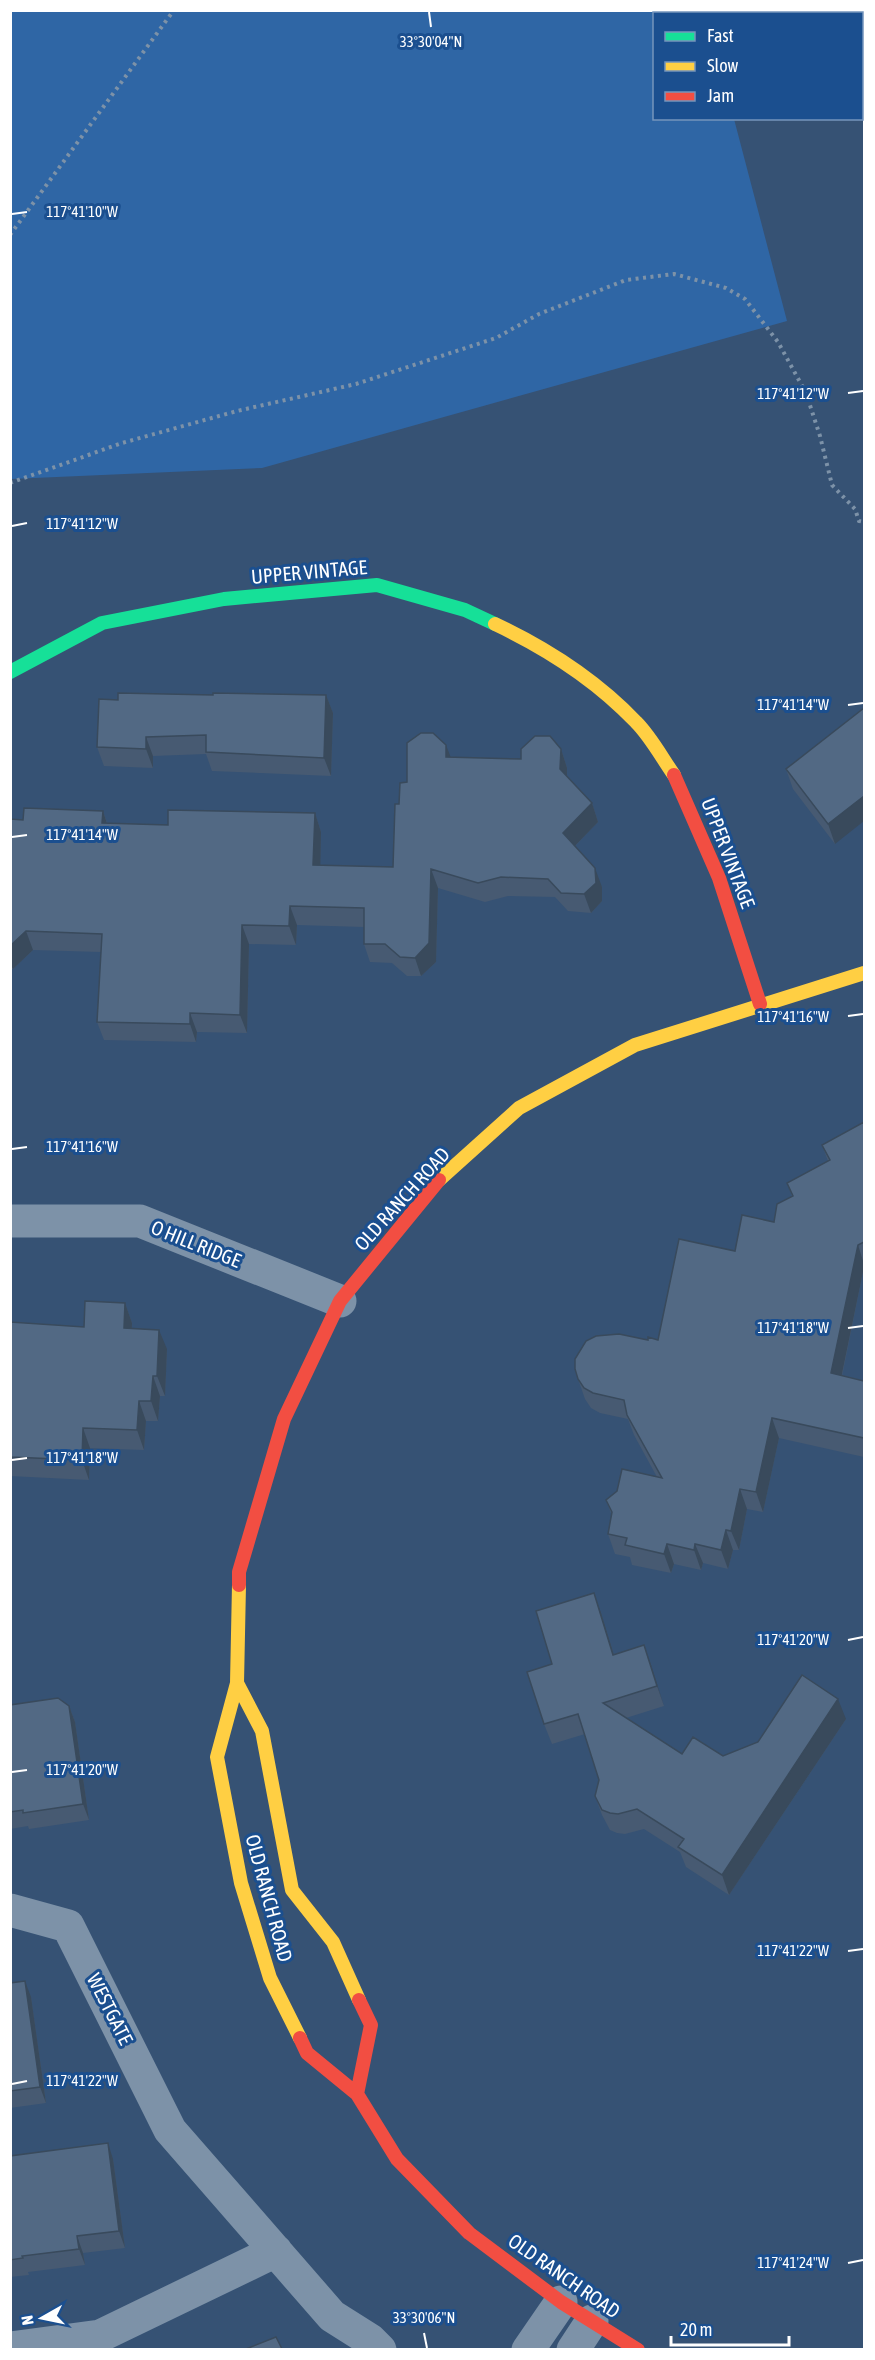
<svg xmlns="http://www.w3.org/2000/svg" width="875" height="2360" font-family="'Asap Condensed',sans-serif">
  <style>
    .green { fill: #2f66a5 }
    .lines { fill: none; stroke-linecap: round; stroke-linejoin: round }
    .path { stroke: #7d92a8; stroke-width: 4; stroke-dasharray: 3 4.5; stroke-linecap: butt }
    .street { stroke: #7d92a8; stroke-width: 33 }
    .fast { stroke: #16e098; stroke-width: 14 }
    .slow { stroke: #ffcf43; stroke-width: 14 }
    .jam { stroke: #f24e42; stroke-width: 14 }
    .wall { fill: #475a72 }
    .shaded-wall { fill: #394a5c }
    .building { fill: #526984; stroke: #394a5c; stroke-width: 1.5 }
    .ticks { fill: none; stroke: #fff; stroke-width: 2 }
    .labels { text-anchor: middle; stroke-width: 6; stroke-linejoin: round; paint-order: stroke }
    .street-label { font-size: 20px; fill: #fff; stroke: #1b4f8f }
    .ticks-label { font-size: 15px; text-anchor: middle; fill: #fff; stroke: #1b4f8f; stroke-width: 6; stroke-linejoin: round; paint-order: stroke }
  </style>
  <rect width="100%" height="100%" fill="#365274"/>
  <path class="green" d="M10,11H705L706,13L654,14V118L734,119L787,321L262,468L11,479Z"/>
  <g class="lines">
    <path class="path" d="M10,235L174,10
      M10,483L122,443L237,411L356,384L496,338L539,314L626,280L674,274L726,288L745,299L778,342L806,393L820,436L832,485L855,509L859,521L864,522"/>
    <path class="street" d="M10,1221H140L340,1301
      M10,1910L68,1926L170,2130L332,2316L370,2340L380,2350
      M10,2348L100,2336L276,2251
      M528,2350L561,2302
      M573,2350L592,2321"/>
    <path class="fast" d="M10,672L102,623L224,599L377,585L465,610L495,624"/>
    <path class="slow" d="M495,624C548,649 596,680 636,722C651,737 662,758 674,775
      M439,1180L519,1108L635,1045L864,973
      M239,1585L237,1683L217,1757L241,1883L270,1978L300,2038
      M237,1683L262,1731L292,1890L333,1942L359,2000"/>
    <path class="jam" d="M674,775L719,878L760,1004
      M239,1585V1572L284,1419L340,1301L439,1180
      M300,2038L307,2053L357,2094L397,2159L469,2233L561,2302L638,2350
      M357,2094L371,2025L359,2000"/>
  </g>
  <path class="wall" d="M213,695H326L333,713L331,776L212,771L206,754L153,756V768L104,766L97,747L118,700Z
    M864,708L835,844L793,789L786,769Z
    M561,749L567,768V777L592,803L598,822L575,846L602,887V901L591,913L568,911L555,897L508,896L485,902L438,888L436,962L421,976H407L392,963L370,962L364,944V927L297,925L296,945L249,944L247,1033L197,1032L196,1042L104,1040L97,1022L101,952L33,950L13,969H10V819L23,820L103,811L107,823L168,825L315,813L321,832L320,865L393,867L399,804L407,782L451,757L521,759Z
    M864,1122V1267L842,1376L864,1381V1457L779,1438L763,1512L747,1509L739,1550H733L728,1569L703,1563L701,1570L674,1564L671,1573L632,1565L630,1557L615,1554L608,1534L612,1516L606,1500L657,1477L634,1435L628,1419L600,1413L591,1408L585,1399L578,1379L648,1340H658L735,1251L774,1222L792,1196L787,1183L828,1161L822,1145Z
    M125,1303L132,1323V1328L167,1349L165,1396H160L158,1421H146L144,1450L90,1448L89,1480L10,1476V1321L11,1323L84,1327Z
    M601,1613L614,1655L644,1645L664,1706L626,1718L682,1754L723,1756L846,1719L729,1895L686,1867L680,1852L644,1829L625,1834L617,1833L610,1830L602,1815L595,1796L599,1780L585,1734L552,1744L544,1724L552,1664Z
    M10,1705L69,1706L75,1722L89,1820L29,1829L28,1826L10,1829Z
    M10,1983L31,1997L46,2103L10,2108Z
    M10,2156L113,2159L125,2248L83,2253L85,2265L28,2272L29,2275L10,2277Z"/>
  <path class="shaded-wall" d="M326,695L333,713L331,776L324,758Z
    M146,737L153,756V768L146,749Z
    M446,745L453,763L446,757Z
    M561,749L567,768V788L560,769Z
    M864,796V821L835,844L828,824Z
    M592,803L598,822L569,852L563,833Z
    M103,811L109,830L102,823Z
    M315,813L321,832L320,883L313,865Z
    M595,868L602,887V901L591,913L584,894Z
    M431,869L438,888L436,962L421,976L415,958Z
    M290,906L297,925L296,945L289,926Z
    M242,925L249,944L247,1033L240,1015Z
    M26,931L33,950L13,969L10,963V946Z
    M190,1013L197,1032L196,1042L190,1024Z
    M858,1245L864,1264V1267L838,1393L831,1373Z
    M125,1303L132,1323L131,1348L124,1328Z
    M159,1330L167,1349L165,1396L157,1376Z
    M153,1376L160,1396L158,1421L151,1401Z
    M139,1401L146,1421L144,1450L137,1430Z
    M772,1418L779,1438L763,1512L756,1492Z
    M83,1428L90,1448L89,1480L82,1460Z
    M740,1489L747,1509L739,1550L731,1531Z
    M726,1530L733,1550L728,1569L721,1550Z
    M667,1544L674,1564L671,1573L664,1554Z
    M695,1544L703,1563L701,1570L694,1550Z
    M594,1593L601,1613L620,1675L613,1655Z
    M644,1645L651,1665L664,1706L657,1686Z
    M838,1699L846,1719L729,1895L722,1875Z
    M69,1706L75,1722L89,1820L83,1804Z
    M25,1981L31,1997L46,2103L40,2087Z
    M108,2143L113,2159L125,2248L119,2231Z
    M77,2236L83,2253L85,2265L79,2249Z"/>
  <path class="building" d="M118,693L213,695V693L326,695L324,758L206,752V735L146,737V749L97,747L99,699L118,700Z
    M864,708V796L828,824L786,769Z
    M421,733H433L446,745V757L521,759V749L535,736H550L561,749L560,769L592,803L563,833L595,868L596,883L584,894L561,893L548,879L501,877L478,883L431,869L429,943L415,958L400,957L385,944H364V908L290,906L289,926L242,925L240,1015L190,1013V1024L97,1022L102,934L26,931L10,946V819L23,820L24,808L103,811L102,823L168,825V810L315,813L313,865L393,867L395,804H399L400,783L407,782V743Z
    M864,1122V1242L858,1245L831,1373L864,1381V1438L772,1418L756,1492L740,1489L731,1531L726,1530L721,1550L695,1544L694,1550L667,1544L664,1554L625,1545L627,1538L608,1534L612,1512L606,1500L617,1491L622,1469L662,1478L627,1415L624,1400L593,1393L584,1388L578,1379L575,1369V1359L586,1341L596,1336L619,1334L648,1340V1337L658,1340L679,1239L735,1251L742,1215L774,1222L777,1204L793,1196L787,1183L830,1160L822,1145Z
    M85,1301L125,1303L124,1328L159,1330L157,1376H153L151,1401H139L137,1430L83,1428L82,1460L10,1457V1322L84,1327Z
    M594,1593L613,1655L644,1645L657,1686L603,1703L682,1754L693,1737L723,1756L758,1742L802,1675L838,1699L722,1875L678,1847L684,1839L637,1809L618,1814L610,1813L602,1810L595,1796L599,1780L578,1714L544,1724L527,1672L552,1664L536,1611Z
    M58,1698L69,1706L83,1804L23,1813V1810L10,1812V1705Z
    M25,1981L40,2087L10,2091V1983Z
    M108,2143L119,2231L77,2236L79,2249L22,2256L23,2258L10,2260V2156Z
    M276,2337L282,2349H246Z"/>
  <path class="ticks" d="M429,12L431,27M12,214L27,212M848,393L863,391M12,526L27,523M848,705L863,703M12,837L27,835M848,1016L863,1014M12,1149L27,1147M848,1328L863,1326M12,1460L27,1458M848,1640L863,1637M12,1772L27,1770M848,1951L863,1949M12,2084L27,2081M848,2263L863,2260M424,2333L427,2348"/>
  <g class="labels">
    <g class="street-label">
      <text transform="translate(309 572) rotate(-5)" y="7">UPPER VINTAGE</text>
      <text transform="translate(728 853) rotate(69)" y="7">UPPER VINTAGE</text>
      <text transform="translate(402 1199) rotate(-48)" y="7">OLD RANCH ROAD</text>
      <text transform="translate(196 1244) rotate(22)" y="7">O HILL RIDGE</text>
      <text transform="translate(269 1898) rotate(75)" y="7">OLD RANCH ROAD</text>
      <text transform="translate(110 2009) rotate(63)" y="7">WESTGATE</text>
      <text transform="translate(564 2276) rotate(35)" y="7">OLD RANCH ROAD</text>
    </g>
  </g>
  <g class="ticks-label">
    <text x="431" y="47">33°30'04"N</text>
    <text x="82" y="217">117°41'10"W</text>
    <text x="793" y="399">117°41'12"W</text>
    <text x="82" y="529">117°41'12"W</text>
    <text x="793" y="710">117°41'14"W</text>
    <text x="82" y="840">117°41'14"W</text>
    <text x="793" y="1022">117°41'16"W</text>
    <text x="82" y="1152">117°41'16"W</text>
    <text x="793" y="1333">117°41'18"W</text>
    <text x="82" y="1463">117°41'18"W</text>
    <text x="793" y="1645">117°41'20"W</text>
    <text x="82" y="1775">117°41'20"W</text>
    <text x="793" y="1956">117°41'22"W</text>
    <text x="82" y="2086">117°41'22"W</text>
    <text x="793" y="2268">117°41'24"W</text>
    <text x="424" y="2323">33°30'06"N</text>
  </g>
  <rect width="875" height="2360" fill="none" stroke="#ffffff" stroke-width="24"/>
  <rect x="653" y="12" width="210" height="108" fill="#1b4f8f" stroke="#7695bc" stroke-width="1.5"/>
  <rect x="665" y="32" width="30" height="9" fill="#16e098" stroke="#7695bc" stroke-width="1.5"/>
  <text x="707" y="42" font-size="18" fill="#ffffff">Fast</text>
  <rect x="665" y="62" width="30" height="9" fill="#ffcf43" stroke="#7695bc" stroke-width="1.5"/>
  <text x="707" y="72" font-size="18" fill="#ffffff">Slow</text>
  <rect x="665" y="92" width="30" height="9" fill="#f24e42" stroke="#7695bc" stroke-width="1.5"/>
  <text x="707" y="102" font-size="18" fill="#ffffff">Jam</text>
  <g transform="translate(42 2318) rotate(261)" stroke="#1b4f8f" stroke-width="4.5" paint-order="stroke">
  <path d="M0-4.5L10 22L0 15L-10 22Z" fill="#ffffff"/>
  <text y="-9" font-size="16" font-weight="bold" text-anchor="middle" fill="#ffffff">N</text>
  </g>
  <path d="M671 2336v9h118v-9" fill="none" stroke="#ffffff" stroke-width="3"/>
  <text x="680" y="2336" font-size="18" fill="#ffffff" stroke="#1b4f8f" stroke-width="4.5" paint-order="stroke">20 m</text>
</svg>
